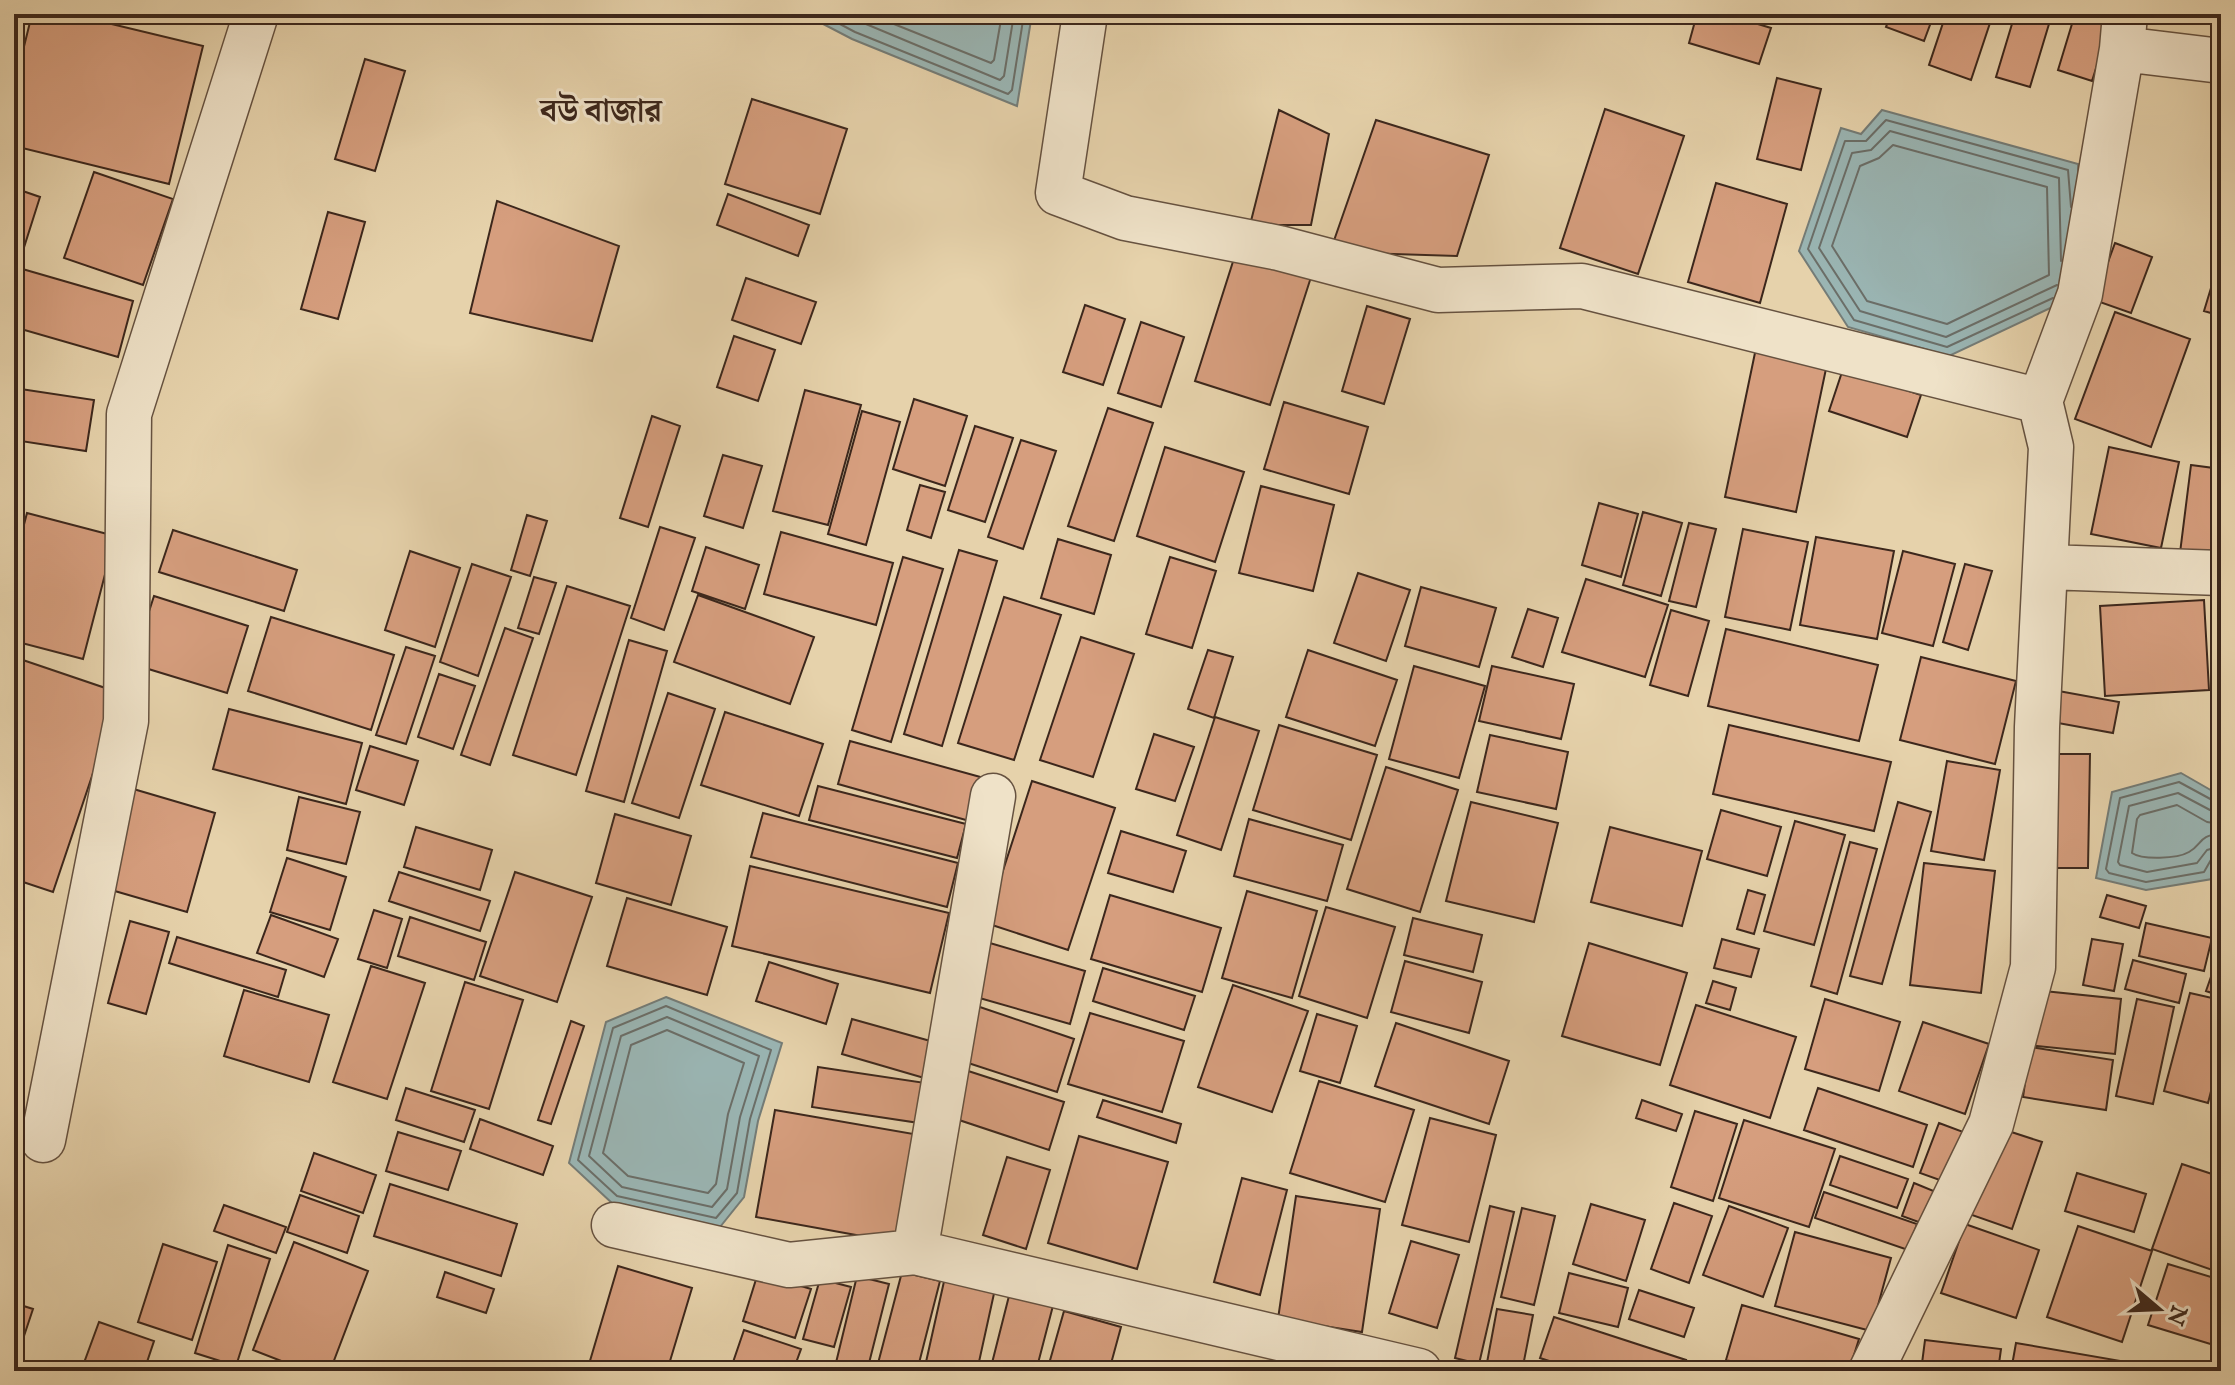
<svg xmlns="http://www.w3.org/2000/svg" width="2235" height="1385" font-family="'IM FELL English','Noto Serif Bengali',serif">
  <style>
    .water { fill: #9ab5b3; stroke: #747c77; stroke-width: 2 }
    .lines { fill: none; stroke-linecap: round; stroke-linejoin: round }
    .shore { stroke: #6b6e68; stroke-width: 2 }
    .building { fill: #d69e7e; stroke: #3c271c; stroke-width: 2 }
    .minor-casing { stroke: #665240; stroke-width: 47 }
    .minor { stroke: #efe2c8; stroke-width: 44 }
    .labels { text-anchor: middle; stroke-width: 6; stroke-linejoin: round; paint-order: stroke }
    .neighbourhood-label { font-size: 32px; font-weight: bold; fill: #3c271c; stroke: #efe2c8 }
  </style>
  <rect width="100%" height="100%" fill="#e6d2ab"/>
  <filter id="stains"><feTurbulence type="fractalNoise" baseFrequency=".0025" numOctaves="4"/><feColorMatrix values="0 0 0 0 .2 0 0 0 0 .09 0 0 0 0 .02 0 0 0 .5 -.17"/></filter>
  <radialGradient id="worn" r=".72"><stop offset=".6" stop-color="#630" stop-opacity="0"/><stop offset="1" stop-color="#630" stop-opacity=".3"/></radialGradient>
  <path class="water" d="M804,14H1032L1017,106L852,39Z
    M1882,110L2078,164L2080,294L1949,356L1848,327L1799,251L1841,128L1861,134Z
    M2181,773L2221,796V855L2212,879L2146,890L2096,878L2112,792Z
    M666,997L782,1043L758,1121L744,1197L720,1227L613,1204L569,1163L606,1022Z"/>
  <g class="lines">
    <path class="shore" d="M821,14L855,32L1008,94L1012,90L1024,14
      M842,14L1000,80L1004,76L1014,14
      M869,14L991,63L994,60L1002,14
      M1893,145L2047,187L2049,275L1947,324L1867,301L1832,246L1860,166L1879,158Z
      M2057,285L1946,337L1860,311L1819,248L1852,153L1871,150L1890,131L2059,178L2061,261
      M2053,298L1947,347L1854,320L1808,249L1845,141H1866L1886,120L2068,170L2071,207
      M2221,802L2214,801L2179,782L2120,798L2106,869L2109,873L2146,882L2204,872L2212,858L2221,856
      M2221,812L2210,810L2178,793L2129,806L2118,862L2120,865L2147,872L2197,863L2207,850L2221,846
      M2221,824L2207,822L2177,805L2140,815L2137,819L2132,853C2142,860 2177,859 2189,852C2203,844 2198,835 2221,834
      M666,1006L771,1050L750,1119L737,1193L716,1218L617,1196L578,1160L613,1028Z
      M667,1017L759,1056L740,1117L727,1189L712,1207L622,1187L589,1156L621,1036Z
      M667,1030L744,1063L728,1114L716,1184L708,1193L628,1176L603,1153L631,1045Z"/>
  </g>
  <path class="building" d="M32,14H70L203,46L169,184L14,146V87Z
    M1697,14H1725L1771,28L1759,64L1689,43Z
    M1891,14H1934L1924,41L1886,27Z
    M1946,14H1993L1971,80L1929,65Z
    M2015,14H2052L2030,87L1996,77Z
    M2075,14H2101L2112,18L2092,81L2058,70Z
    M365,59L405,71L375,171L335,159Z
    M1777,78L1821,89L1801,170L1757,159Z
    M752,99L847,129L820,214L725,184Z
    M1605,109L1684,136L1638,274L1560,248Z
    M1279,110L1329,134L1311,225H1250Z
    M1376,120L1489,155L1457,256L1330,252Z
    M94,172L173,199L143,285L64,258Z
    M1716,183L1787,204L1760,303L1688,282Z
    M14,188L40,197L20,260L14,258Z
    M728,194L809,225L798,256L717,225Z
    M497,201L619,246L592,341L470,313Z
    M328,212L365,222L338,319L301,309Z
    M2115,243L2152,257L2131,313L2094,300Z
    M1237,249L1312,274L1270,405L1195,381Z
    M2221,255V316L2204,311Z
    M19,268L133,301L118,357L14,327V286Z
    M746,278L816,302L801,344L732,320Z
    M1085,305L1125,319L1103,385L1063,372Z
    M1367,306L1410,319L1384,404L1342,391Z
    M2115,312L2190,339L2151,447L2075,419Z
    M1141,322L1184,337L1161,407L1118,393Z
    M734,336L775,350L758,401L717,387Z
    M1756,348L1827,364L1796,512L1725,497Z
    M1843,369L1921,395L1907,437L1829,411Z
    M14,388L94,400L86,451L14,440Z
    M805,390L861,405L828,525L773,511Z
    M914,399L967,416L945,486L893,469Z
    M1284,402L1368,427L1349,494L1264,469Z
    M1108,408L1153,423L1114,541L1068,526Z
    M862,411L900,422L866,545L828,534Z
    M652,416L680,426L648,527L620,518Z
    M975,426L1013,438L985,522L948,510Z
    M1021,440L1056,451L1023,549L988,537Z
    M1165,447L1244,472L1215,562L1137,536Z
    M2109,447L2179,462L2161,548L2091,534Z
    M723,455L762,466L743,528L704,516Z
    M2191,465L2221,469V558L2180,553Z
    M920,485L945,492L931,538L907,530Z
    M1261,486L1334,505L1313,591L1239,573Z
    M1599,503L1638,514L1621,577L1582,565Z
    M1643,512L1682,523L1661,596L1623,585Z
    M27,513L115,536L83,659L14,641V563Z
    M527,515L547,521L530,576L511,570Z
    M1689,523L1716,529L1696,607L1669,601Z
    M660,527L695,538L664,630L631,618Z
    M1743,529L1808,542L1790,630L1725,617Z
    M173,530L297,570L284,611L159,572Z
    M781,532L893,563L876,625L764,594Z
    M1816,537L1894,551L1877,639L1800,625Z
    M1058,539L1111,555L1094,614L1041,598Z
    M706,547L759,565L745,609L692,591Z
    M959,550L997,561L942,746L904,734Z
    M410,551L460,568L435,647L385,630Z
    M1903,551L1955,564L1933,646L1882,633Z
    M903,557L943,569L891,742L852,730Z
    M1170,557L1216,571L1192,648L1146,634Z
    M472,564L511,577L478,676L440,662Z
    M1965,564L1992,571L1968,650L1943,642Z
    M1358,573L1410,590L1386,661L1334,643Z
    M534,577L556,583L539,634L518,628Z
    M1586,579L1668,605L1645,677L1562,652Z
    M567,586L630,606L576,775L513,755Z
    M1421,587L1496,608L1479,667L1405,646Z
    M698,595L814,637L790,704L674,662Z
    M154,596L248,626L227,693L132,664Z
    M1004,597L1061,615L1014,760L958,743Z
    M2204,600L2209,690L2105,696L2100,606Z
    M1528,609L1558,618L1543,667L1512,657Z
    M1671,610L1709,621L1688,696L1650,685Z
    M271,617L394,655L371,730L248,691Z
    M505,628L533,638L490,765L461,755Z
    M1726,629L1878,665L1859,741L1708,706Z
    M1081,637L1134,654L1093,777L1040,760Z
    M629,640L667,651L624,802L586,791Z
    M406,647L435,656L406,744L376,735Z
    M1208,650L1233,657L1214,718L1188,709Z
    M1308,650L1397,680L1375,746L1286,717Z
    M14,657L120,693L53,892L14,879Z
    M1921,657L2016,681L1995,764L1900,740Z
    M1414,666L1485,686L1459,778L1389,759Z
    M1492,666L1574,684L1561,739L1479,721Z
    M439,674L475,686L453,749L418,737Z
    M2053,690L2119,702L2113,733L2047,721Z
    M668,693L715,709L679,818L632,803Z
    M229,709L362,743L346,804L213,769Z
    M725,712L823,744L799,816L701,785Z
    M1215,717L1259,731L1221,850L1177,835Z
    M1279,725L1377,755L1351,840L1253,810Z
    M1729,725L1891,762L1874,831L1713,794Z
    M1154,734L1194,747L1175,801L1136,789Z
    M1490,735L1568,752L1556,809L1477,792Z
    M850,741L984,778L973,822L838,784Z
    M370,746L418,761L404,805L356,790Z
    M2046,754H2090L2088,868H2043Z
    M1947,761L2000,770L1984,860L1931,851Z
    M1386,767L1458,790L1420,912L1347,889Z
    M1032,781L1115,808L1068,950L986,923Z
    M818,786L966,824L957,858L809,820Z
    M130,788L215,813L187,912L101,887Z
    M299,797L360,812L346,864L287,850Z
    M1471,802L1558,823L1534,922L1446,901Z
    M1898,802L1931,812L1882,984L1850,976Z
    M1721,810L1781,827L1767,876L1707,859Z
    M763,813L958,863L947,907L751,857Z
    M615,814L691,836L671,905L596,883Z
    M1249,819L1343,845L1327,901L1234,876Z
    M1795,821L1845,835L1814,945L1764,931Z
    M416,827L492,850L480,890L404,867Z
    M1610,827L1702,851L1682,926L1591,902Z
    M1121,831L1186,851L1173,892L1108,873Z
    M1850,842L1877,849L1837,994L1811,986Z
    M287,858L346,877L330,930L270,912Z
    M1924,863L1995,871L1981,993L1910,985Z
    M750,866L949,913L930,993L732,946Z
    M399,872L490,901L480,931L389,901Z
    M515,872L592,897L557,1002L480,976Z
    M1748,890L1765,895L1754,934L1737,929Z
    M1247,891L1317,911L1292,998L1222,978Z
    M1110,895L1221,928L1202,992L1091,959Z
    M2107,895L2146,906L2139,928L2100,917Z
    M627,898L727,927L707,995L607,966Z
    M1326,907L1395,927L1367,1018L1299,996Z
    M374,910L402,919L387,968L358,959Z
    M271,915L338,939L324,977L257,953Z
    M410,917L486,942L474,980L398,956Z
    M1413,918L1482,935L1473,972L1404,955Z
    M130,921L169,932L146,1014L108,1003Z
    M2146,923L2212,938L2204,971L2139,956Z
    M177,937L286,970L278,997L169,963Z
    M1722,939L1759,949L1751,977L1714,968Z
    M2092,939L2123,944L2114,991L2083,985Z
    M983,941L1085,971L1070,1024L969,995Z
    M1589,943L1687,973L1660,1065L1562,1036Z
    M2221,948V996L2206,991Z
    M2133,960L2186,974L2179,1003L2125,989Z
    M1405,961L1482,982L1469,1033L1391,1012Z
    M769,962L838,984L826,1024L756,1001Z
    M371,966L425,983L387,1099L333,1082Z
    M1103,968L1195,996L1184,1030L1093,1001Z
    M1713,981L1736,988L1730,1010L1706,1003Z
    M465,982L523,1000L489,1109L431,1091Z
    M1233,985L1308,1011L1272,1112L1198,1087Z
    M244,990L329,1015L309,1082L224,1056Z
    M2034,990L2121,999L2115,1054L2028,1045Z
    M2190,993L2221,1000V1052L2208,1103L2164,1091Z
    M1825,999L1900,1022L1879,1091L1805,1069Z
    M2137,999L2174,1007L2153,1104L2116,1096Z
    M971,1004L1074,1039L1057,1092L953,1058Z
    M1696,1005L1796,1037L1770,1118L1670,1085Z
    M1090,1013L1184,1041L1162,1112L1068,1084Z
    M1317,1014L1357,1026L1340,1083L1300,1071Z
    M852,1019L941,1044L931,1080L842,1054Z
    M571,1021L584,1026L551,1124L538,1120Z
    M1923,1022L1989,1044L1965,1114L1899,1091Z
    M1396,1023L1509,1061L1489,1124L1375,1086Z
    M2030,1047L2113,1060L2106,1110L2023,1097Z
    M818,1067L932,1084L926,1124L812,1107Z
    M962,1069L1064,1102L1049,1150L947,1116Z
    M1319,1081L1414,1110L1385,1202L1290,1173Z
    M406,1088L475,1110L464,1142L396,1120Z
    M1818,1088L1927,1125L1913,1167L1804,1130Z
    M1103,1100L1181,1124L1176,1143L1097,1117Z
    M1642,1100L1682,1114L1676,1131L1636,1118Z
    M775,1110L925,1136L906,1244L756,1217Z
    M1695,1111L1737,1124L1713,1201L1671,1187Z
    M1430,1118L1496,1135L1469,1242L1402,1225Z
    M480,1119L553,1146L543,1175L470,1149Z
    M1744,1120L1835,1149L1809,1227L1719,1198Z
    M1939,1123L1966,1133L1948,1183L1920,1173Z
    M1999,1128L2042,1142L2012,1229L1969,1214Z
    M398,1132L461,1151L448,1190L386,1171Z
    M1079,1136L1168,1162L1137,1269L1048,1243Z
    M314,1153L376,1175L363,1213L301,1191Z
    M1840,1156L1908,1179L1897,1208L1830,1185Z
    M1007,1157L1050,1170L1026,1249L983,1235Z
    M2182,1164L2221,1177V1273L2152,1249Z
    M2077,1173L2146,1194L2134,1232L2065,1211Z
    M1242,1178L1287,1190L1260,1295L1214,1282Z
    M1914,1183L1936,1192L1924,1224L1902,1216Z
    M390,1184L517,1224L501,1276L374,1236Z
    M1824,1192L1917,1224L1908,1250L1815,1218Z
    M300,1195L359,1216L347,1253L287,1232Z
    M1296,1196L1380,1209L1362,1332L1278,1319Z
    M1674,1203L1712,1216L1689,1283L1651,1269Z
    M1591,1204L1645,1220L1626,1281L1573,1264Z
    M224,1205L286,1227L276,1253L214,1231Z
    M1490,1206L1514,1212L1479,1364L1455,1358Z
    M1729,1206L1788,1228L1763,1297L1703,1275Z
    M1522,1208L1555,1216L1534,1305L1501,1297Z
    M1965,1224L2039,1250L2016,1318L1941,1293Z
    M2078,1226L2152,1251L2122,1342L2047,1317Z
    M1795,1232L1891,1258L1871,1331L1775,1306Z
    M1411,1241L1459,1255L1437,1328L1389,1313Z
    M294,1242L368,1271L330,1371H307L253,1350Z
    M163,1244L217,1262L192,1340L138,1322Z
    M228,1245L270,1259L236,1366L195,1353Z
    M2168,1264L2221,1280V1331L2217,1346L2148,1325Z
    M618,1266L692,1288L667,1371H587Z
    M445,1272L494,1289L486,1313L437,1297Z
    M902,1272L940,1281L917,1371H876Z
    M758,1273L811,1289L795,1338L743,1321Z
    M1569,1273L1628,1288L1618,1327L1559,1313Z
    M857,1276L889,1284L867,1371H834Z
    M945,1277L995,1289L977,1371H924Z
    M820,1279L851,1287L834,1347L803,1339Z
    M1011,1288L1055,1298L1036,1371H990Z
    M1639,1290L1694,1308L1684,1337L1629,1319Z
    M14,1303L33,1309L19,1351L14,1349Z
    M1742,1305L1859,1339L1849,1371H1766L1726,1360Z
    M1497,1309L1533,1315L1522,1371L1486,1368Z
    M1064,1311L1121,1327L1109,1371H1047Z
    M1554,1317L1686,1360L1682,1371H1580L1540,1358Z
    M99,1322L154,1341L144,1371H81Z
    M744,1330L801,1349L793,1371H730Z
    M1925,1340L2001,1349L1998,1371H1921Z
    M2016,1343L2138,1364L2137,1371H2011Z"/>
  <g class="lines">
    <g class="minor-casing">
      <path id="minor" d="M1085,14L1058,193L1125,218L1279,248L1438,290L1582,286L2040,401
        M2122,49L2221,61
        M2046,567L2221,573
        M43,1140L126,721L129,414L256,14
        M614,1225L789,1265L915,1252L1419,1371
        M915,1252L993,796
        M1871,1371L1991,1124L2033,967L2037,727L2051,447L2040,401L2080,294L2122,49L2125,14"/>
    </g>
    <use href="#minor" class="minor"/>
  </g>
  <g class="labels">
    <g class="neighbourhood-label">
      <text x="601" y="121">বউ বাজার</text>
    </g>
  </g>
  <rect width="2235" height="1385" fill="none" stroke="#e6d2ab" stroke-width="48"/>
  <rect x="16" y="16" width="2203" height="1353" fill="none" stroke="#3c271c" stroke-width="4"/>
  <rect x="24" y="24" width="2187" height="1337" fill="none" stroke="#3c271c" stroke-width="2"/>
  <g transform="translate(2159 1309) rotate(109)" stroke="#efe2c8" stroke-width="6" paint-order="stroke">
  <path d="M0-6L14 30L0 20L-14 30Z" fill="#3c271c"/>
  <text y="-12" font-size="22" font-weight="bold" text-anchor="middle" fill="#3c271c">N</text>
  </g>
  <rect width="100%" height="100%" filter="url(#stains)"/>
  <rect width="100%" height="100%" fill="url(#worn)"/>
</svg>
